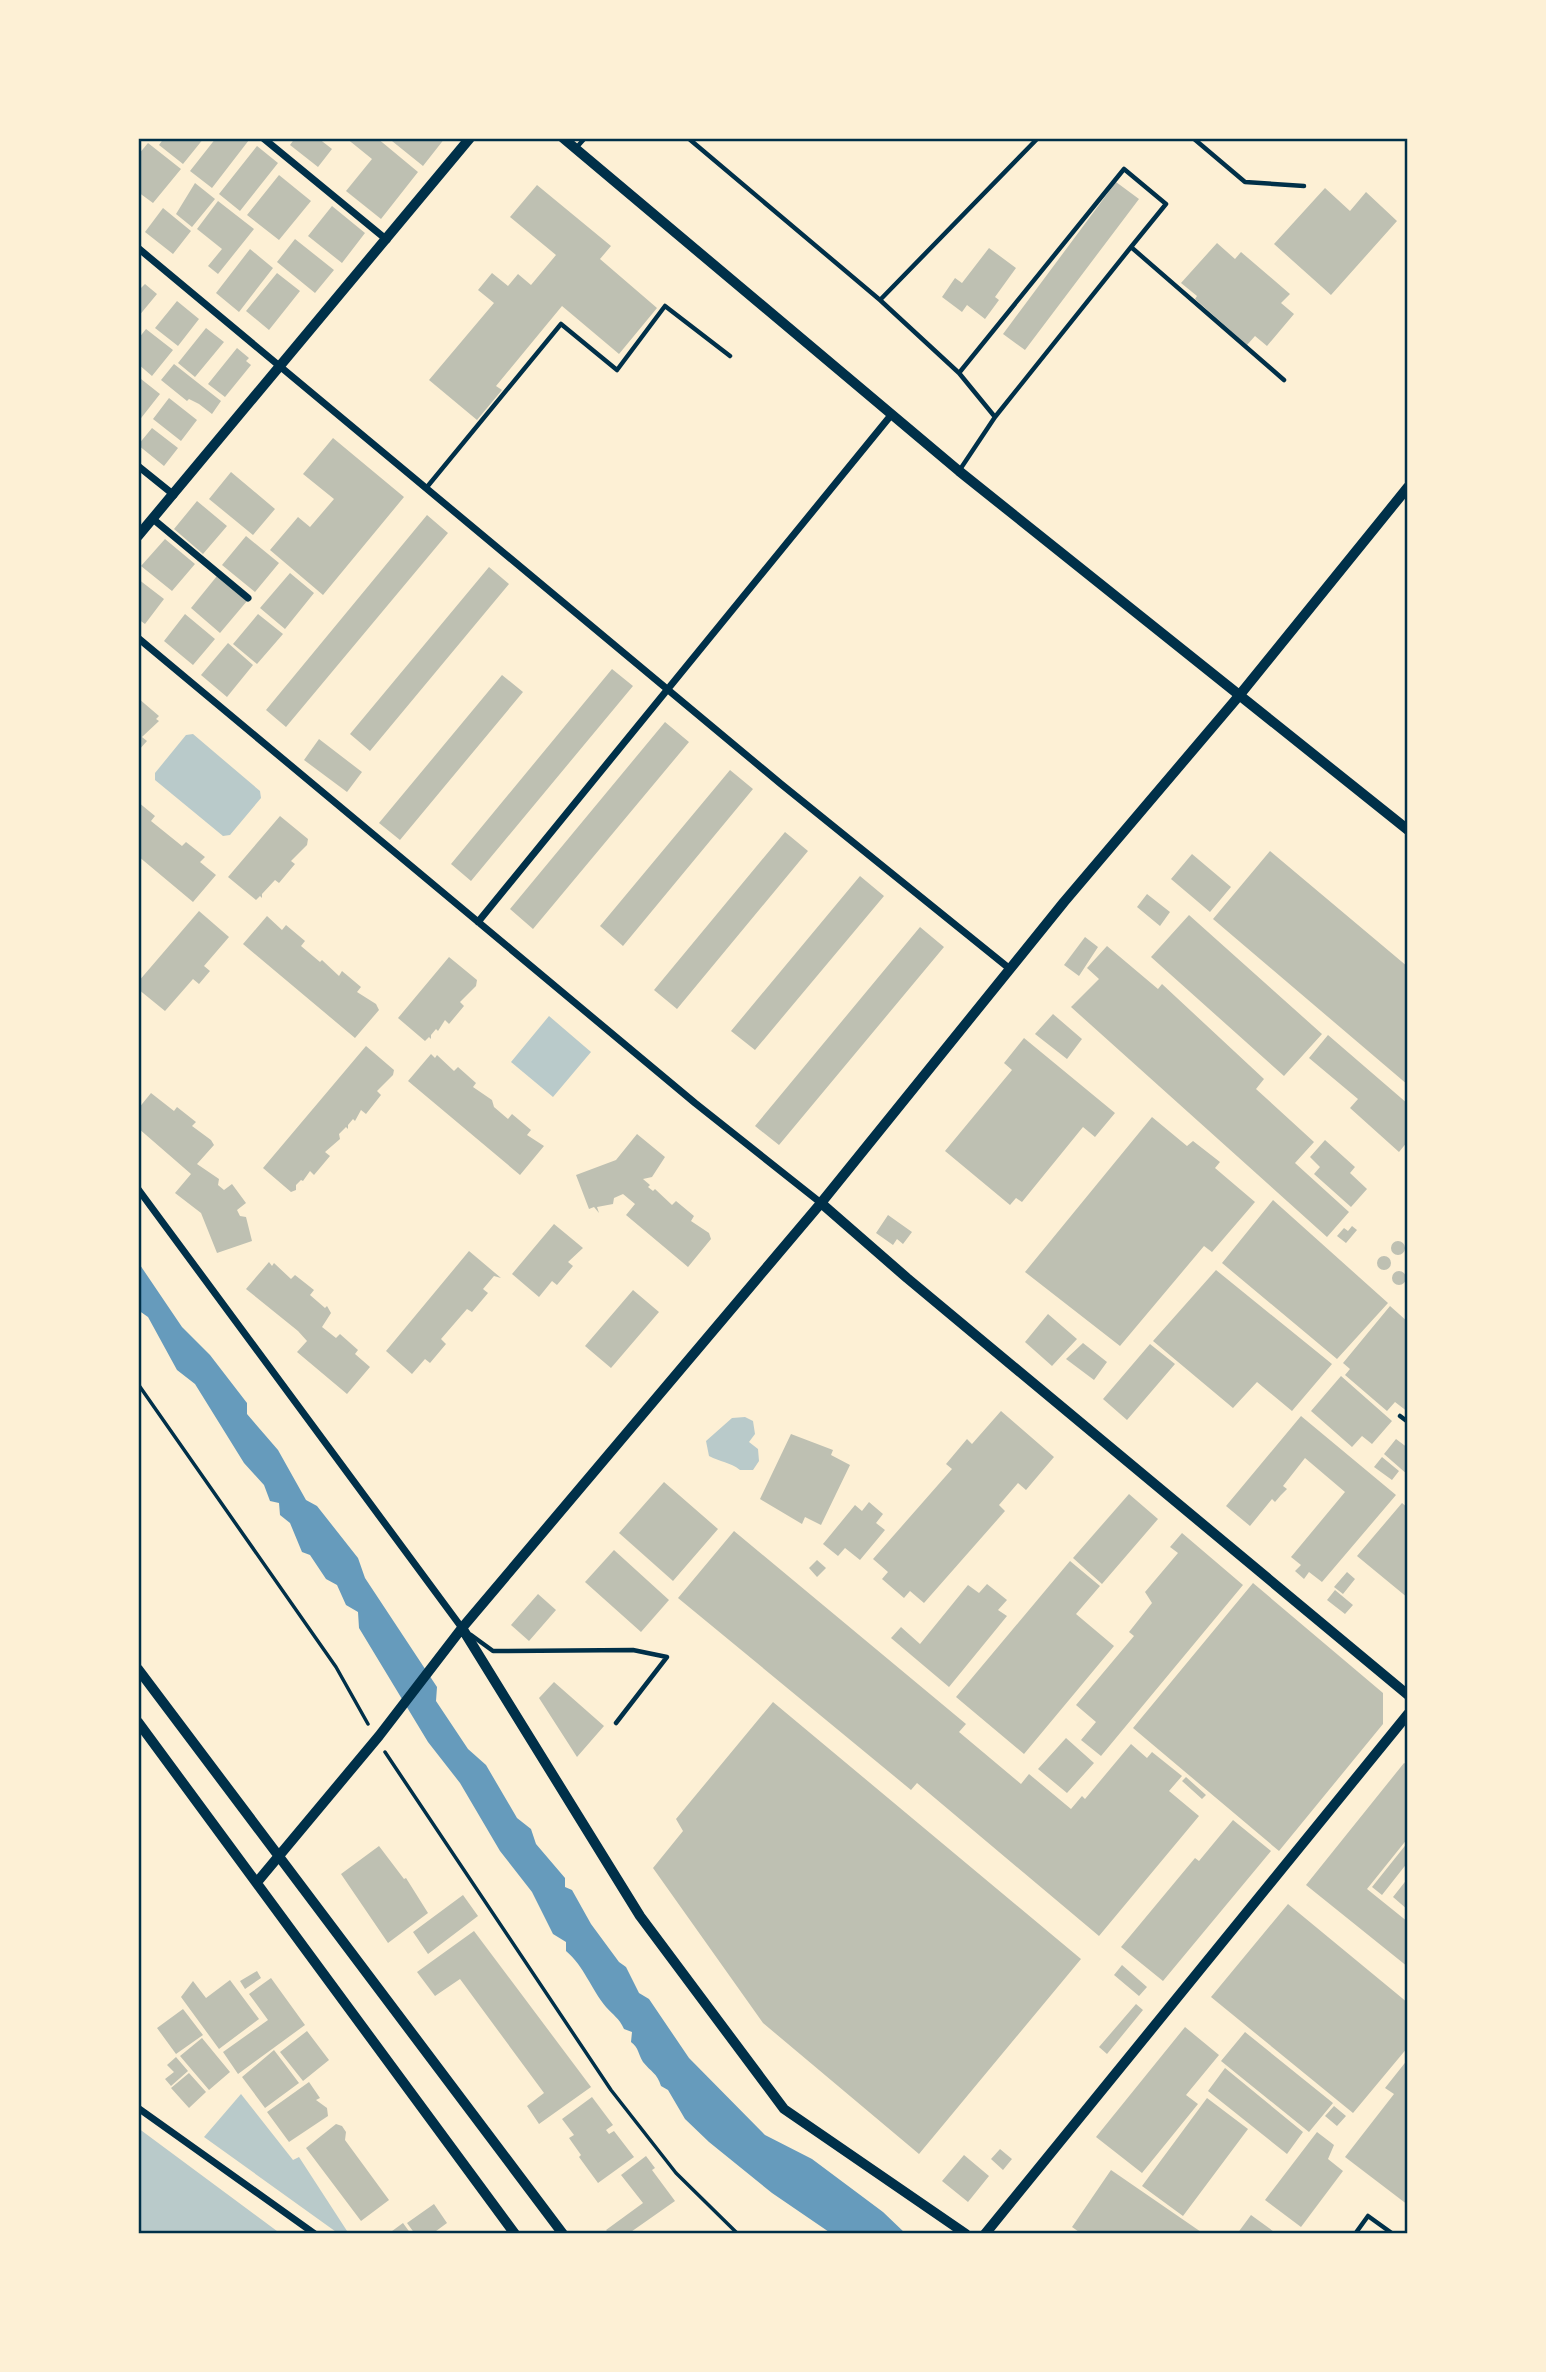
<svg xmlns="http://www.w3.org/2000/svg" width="1546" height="2372" font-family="Raleway,sans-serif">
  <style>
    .green { fill: #b9caca }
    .water { fill: #669bbc }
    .building { fill: #bec0b2 }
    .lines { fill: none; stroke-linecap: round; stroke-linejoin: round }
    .path { stroke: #003049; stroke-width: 3.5 }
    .service { stroke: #003049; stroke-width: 4.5 }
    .minor { stroke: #003049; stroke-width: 7 }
    .tertiary { stroke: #003049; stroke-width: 10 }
    .neatline { fill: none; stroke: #003049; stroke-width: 2.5 }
  </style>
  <rect width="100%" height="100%" fill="#fdf0d5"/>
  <path class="green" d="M193,734L260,791L261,798L230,835L223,836L155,780V773L186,735Z
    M549,1016L591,1052L553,1097L511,1062Z
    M745,1417L753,1421L755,1434L749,1442L758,1449L759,1461L753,1470H740C730,1462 720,1462 709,1456L706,1441L732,1418Z
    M241,2094L293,2160L299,2157L349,2234H339L204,2137Z
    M138,2128L281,2234H138Z"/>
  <path class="water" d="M138,1262L182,1327L210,1355L247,1403V1414L278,1450L306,1500L317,1506L358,1558L365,1578L437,1687L436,1701L468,1749L486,1765L517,1818L531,1829L536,1844L565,1878V1887L572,1890L591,1924L619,1962L626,1967L639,1993L649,1999L689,2058L765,2135L812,2159L883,2212L906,2234H832L772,2193L709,2142L685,2119L668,2090L661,2086C657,2073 651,2072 643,2062C638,2054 639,2048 631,2042L632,2032L624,2029C619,2018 613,2015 606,2007C591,1989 584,1966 566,1951V1942L553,1934L532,1892L500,1851L460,1783L428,1742L359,1628L358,1612L346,1605L337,1585L326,1579L310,1555L302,1552L290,1523L280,1515L279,1503L270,1501L264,1485L244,1463L195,1384L177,1370L148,1317L138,1310Z"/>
  <path class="building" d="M164,138H204L183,164L159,145Z
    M216,138L249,140L212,188L190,171Z
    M295,138H318L332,149L318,167L290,145Z
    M346,138H377L418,172L381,219L346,191L372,159Z
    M394,138H445L423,166L392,141Z
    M148,143L181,169L153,203L138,192V155Z
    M257,146L278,163L240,211L219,194Z
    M279,175L311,201L279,240L247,215Z
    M1116,182L1139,199L1025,350L1003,334Z
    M195,183L215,199L192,227L176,214Z
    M537,185L611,246L600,259L657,308L619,354L562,306L496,386L502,390L477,420L429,380L494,303L478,290L492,273L508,286L518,274L531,285L556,255L510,217Z
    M1325,188L1350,211L1366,192L1397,221L1331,295L1274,244Z
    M218,201L254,229L218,274L208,266L222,249L197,229Z
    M332,206L365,233L342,263L308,236Z
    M163,208L191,231L173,254L145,232Z
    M295,239L334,270L315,293L277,262Z
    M1217,243L1235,259L1241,252L1290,294L1281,303L1294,314L1267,346L1255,336L1247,345L1195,299L1197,296L1181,283Z
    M989,248L1016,268L995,297L999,300L985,319L967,305L962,312L942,297L955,278L962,283Z
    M250,249L273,268L239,312L216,293Z
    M277,273L300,291L269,330L246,311Z
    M145,284L157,294L138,317V285L141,288Z
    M177,301L199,319L178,346L155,328Z
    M206,328L224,342L195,377L178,363Z
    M146,329L173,350L152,376L138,364V339Z
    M237,348L249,358L246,361L251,365L225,397L208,384Z
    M174,364L221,401L212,414L199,404L189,399L187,401L161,380Z
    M141,379L160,394L138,422V383Z
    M169,398L197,420L181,441L153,419Z
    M152,428L178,448L164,466L138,445Z
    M333,438L404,497L323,595L270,550L298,517L310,527L334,499L303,474Z
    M231,472L275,509L253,535L209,499Z
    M197,501L227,526L203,554L174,529Z
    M427,515L448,533L286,727L266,710Z
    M246,536L279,563L255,592L222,565Z
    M165,539L195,564L172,591L141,566Z
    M489,567L509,584L370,751L350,734Z
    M290,573L314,593L285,629L260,608Z
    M217,576L247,601L220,633L191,608Z
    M138,579L164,599L145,624L138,619Z
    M185,614L215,639L193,665L164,641Z
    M258,614L283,634L257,664L233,644Z
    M228,643L253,665L227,697L201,675Z
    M612,669L633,686L471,881L451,864Z
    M502,675L523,692L400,840L379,823Z
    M138,698L159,716L156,719L159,721L142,737L147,741L138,751Z
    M665,722L689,742L533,929L510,909Z
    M319,739L362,772L347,792L304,760Z
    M730,770L753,789L623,946L600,926Z
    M138,802L155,816L151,821L182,846L186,842L205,857L200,862L216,875L193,902L138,856Z
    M280,816L308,839L307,845L291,861L295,864L279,883L275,880L262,894V898L260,896L256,900L228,877Z
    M785,832L808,851L677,1009L654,990Z
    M1270,851L1408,967V1085L1213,919Z
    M1192,854L1231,887L1210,912L1171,879Z
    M860,876L884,896L755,1050L731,1031Z
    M1147,894L1170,912L1160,926L1137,907Z
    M199,911L229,937L204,966L210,971L199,984L193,979L165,1011L138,989V982Z
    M1189,915L1322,1034L1284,1076L1151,957Z
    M267,916L282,930L286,925L305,941L301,946L320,962L322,960L339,976L342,971L361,987L357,992L376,1004L379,1010L355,1038L243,944Z
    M920,927L944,947L779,1145L755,1126Z
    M1085,937L1098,947L1079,976L1064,965Z
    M1107,946L1158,989L1162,984L1264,1079L1256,1089L1314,1142L1295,1163L1349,1212L1327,1237L1071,1007L1099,979L1087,968Z
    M449,957L477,980L476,986L460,1002L464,1006L449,1024L445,1020L438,1031L436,1029L431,1035V1039L429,1037L425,1041L398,1018Z
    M1053,1014L1082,1039L1067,1059L1035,1034Z
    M1328,1035L1408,1104V1141L1399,1152L1350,1108L1358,1099L1309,1058Z
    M1024,1038L1115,1113L1095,1137L1083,1127L1022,1202L1016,1198L1010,1205L945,1151L1012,1070L1004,1063Z
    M366,1046L394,1070L393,1075L377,1091L381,1095L366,1114L361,1110L355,1121L353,1119L348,1125V1129L346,1127L339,1134L340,1139L325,1152L330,1156L314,1175L310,1171L303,1181L301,1180L296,1185V1190L291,1192L263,1168Z
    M431,1054L435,1058L437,1055L454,1071L458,1067L476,1083L473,1087L492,1100L494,1107L508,1119L512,1114L531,1130L527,1135L544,1146L520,1175L408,1081Z
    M151,1093L174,1111L177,1107L196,1122L192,1126L211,1140L214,1145L197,1164L219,1179L218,1185L224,1190L232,1184L246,1203L237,1210L240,1216L246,1217L252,1241L217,1253L201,1213L175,1193L191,1174L138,1128V1109Z
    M1152,1117L1187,1146L1193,1141L1220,1162L1215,1168L1255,1202L1212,1252L1204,1246L1120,1346L1025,1272Z
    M637,1134L665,1157L652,1177L643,1179L650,1185L648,1187L653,1191L655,1189L672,1205L676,1201L694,1216L691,1221L709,1233L711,1239L688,1267L626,1215L635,1204L623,1194L614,1198L613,1204L597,1207L599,1213L594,1207L589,1209L576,1175L616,1160Z
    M1325,1140L1355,1167L1350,1173L1367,1189L1351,1207L1314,1174L1320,1167L1310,1157Z
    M1273,1200L1388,1303L1337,1359L1222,1263Z
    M888,1215L912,1232L903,1244L897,1239L893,1245L876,1233Z
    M554,1224L583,1248L568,1262L573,1266L557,1285L552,1281L539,1297L512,1274Z
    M1352,1226L1357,1230L1346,1243L1337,1236L1344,1228L1348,1231Z
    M1391 1248a7 7 0 1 1 14 0a7 7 0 1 1-14 0Z
    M469,1251L501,1278L494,1276L483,1289L488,1293L472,1312L467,1309L441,1339L446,1344L430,1363L425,1359L412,1374L386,1351Z
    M1377 1263a7 7 0 1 1 14 0a7 7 0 1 1-14 0Z
    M269,1262L272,1266L274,1263L291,1279L295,1275L314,1290L310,1295L325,1308L327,1306L331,1313L322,1327L336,1338L340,1334L358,1350L355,1354L370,1367L347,1394L297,1352L307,1341L298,1331L246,1289Z
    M1216,1270L1332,1364L1292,1411L1257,1382L1233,1408L1153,1341Z
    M1392 1278a7 7 0 1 1 14 0a7 7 0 1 1-14 0Z
    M633,1290L659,1312L611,1368L585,1346Z
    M1390,1306L1408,1322V1412L1395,1402L1387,1411L1345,1375L1350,1369L1343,1363Z
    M1048,1314L1077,1339L1052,1366L1025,1342Z
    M1083,1343L1107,1362L1094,1380L1066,1359Z
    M1150,1344L1175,1364L1127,1420L1103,1399Z
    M1341,1376L1392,1421L1372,1444L1362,1436L1352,1447L1311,1411Z
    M1001,1411L1054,1457L1026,1490L1018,1483L999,1505L1005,1511L924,1603L910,1591L904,1598L882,1579L888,1572L873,1559L952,1469L946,1464L967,1439L972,1444Z
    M1301,1416L1396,1495L1322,1582L1309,1572L1304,1579L1295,1571L1301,1565L1291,1557L1345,1492L1305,1458L1283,1486L1287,1489L1281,1495L1275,1502L1272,1499L1250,1526L1226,1506Z
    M791,1434L833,1450L831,1455L850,1465L821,1525L805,1517L802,1524L760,1499Z
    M1396,1439L1408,1448V1475L1384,1454Z
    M1382,1457L1399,1471L1392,1480L1374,1467Z
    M664,1482L718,1529L673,1581L619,1533Z
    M1129,1494L1158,1519L1102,1584L1073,1558Z
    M869,1502L883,1514L876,1523L885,1530L860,1560L845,1548L838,1556L823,1544L855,1505L862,1511Z
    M1402,1503L1408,1508V1598L1357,1556Z
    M734,1531L966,1724L959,1732L1021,1784L1029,1774L1071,1809L1082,1796L1085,1799L1131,1744L1147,1758L1152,1752L1182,1776L1169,1791L1199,1816L1099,1936L917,1783L911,1790L678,1598Z
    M1182,1533L1243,1585L1101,1756L1081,1740L1096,1722L1076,1705L1134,1636L1129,1632L1152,1603L1145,1592L1178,1553L1170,1547Z
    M614,1550L669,1600L641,1632L585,1582Z
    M817,1560L826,1568L817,1577L809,1568Z
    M1070,1561L1100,1586L1076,1614L1114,1646L1024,1754L956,1697Z
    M1347,1572L1355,1579L1343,1594L1334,1587Z
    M1253,1583L1383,1693V1724L1279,1851L1133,1728Z
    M987,1584L1007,1600L998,1610L1007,1616L949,1687L891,1638L901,1627L920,1644L968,1585L979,1593Z
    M1335,1590L1353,1605L1345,1614L1327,1600Z
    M538,1594L556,1610L529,1641L511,1625Z
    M554,1682L604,1726L577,1757L539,1698Z
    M773,1702L1081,1959L919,2154L763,2023L653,1868L683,1831L676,1819Z
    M1066,1738L1094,1763L1067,1793L1038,1769Z
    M1404,1763L1408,1765V1838L1367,1889L1408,1922V1967L1306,1885Z
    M1186,1777L1206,1795L1202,1799L1182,1781Z
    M1233,1820L1271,1851L1163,1981L1121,1947L1195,1858L1199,1861Z
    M1408,1842V1862L1382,1895L1372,1887Z
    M379,1846L404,1879L406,1878L428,1913L388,1943L341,1874Z
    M1408,1878V1910L1393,1897Z
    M463,1895L478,1916L428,1954L413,1932Z
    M1288,1904L1408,2003V2047L1353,2113L1211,1997Z
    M474,1931L591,2087L539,2124L527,2106L544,2093L460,1979L435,1996L417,1972Z
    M1122,1965L1147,1987L1139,1996L1114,1975Z
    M257,1971L261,1978L245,1989L240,1981Z
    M271,1978L305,2025L238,2074L223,2052L268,2020L249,1994Z
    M230,1980L259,2019L219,2049L181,1997L193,1981L206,1998Z
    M1136,2004L1143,2010L1107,2054L1099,2047Z
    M183,2009L203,2035L176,2054L157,2028Z
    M1185,2027L1219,2055L1186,2095L1198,2104L1142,2173L1096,2137Z
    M307,2031L329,2060L303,2081L280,2052Z
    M1245,2032L1333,2103L1309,2132L1221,2061Z
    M202,2038L230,2072L209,2090L180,2056Z
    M274,2050L299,2083L265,2108L242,2077Z
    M176,2057L188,2071L171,2086L165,2079L174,2072L167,2065Z
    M1408,2059V2205L1345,2157L1394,2094L1385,2088Z
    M1225,2068L1303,2132L1287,2154L1208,2091Z
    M189,2073L206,2092L189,2108L171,2088Z
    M309,2082L320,2098L316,2100L327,2108L328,2116L289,2142L267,2112Z
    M592,2097L613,2125L606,2130L609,2134L614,2131L634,2157L598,2183L579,2157L581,2155L569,2138L574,2135L562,2119Z
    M1207,2098L1248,2129L1183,2216L1142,2186Z
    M1334,2106L1346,2116L1337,2126L1325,2116Z
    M336,2124L342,2126L346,2132L345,2140L389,2200L361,2221L306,2148Z
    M1317,2132L1334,2145L1328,2159L1343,2171L1301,2227L1265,2200Z
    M1000,2149L1012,2159L1003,2170L991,2159Z
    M964,2155L989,2176L968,2202L942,2181Z
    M646,2156L655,2168L652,2170L675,2201L628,2234H610L606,2230L643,2203L621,2175Z
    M1111,2170L1204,2234H1082L1072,2227Z
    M434,2204L447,2223L432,2234H415L407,2223Z
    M1251,2215L1277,2234H1237Z
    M403,2223L411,2234H388Z"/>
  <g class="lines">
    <path class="path" d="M138,1384L336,1667L368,1724
      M385,1752L611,2090L676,2173L738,2234"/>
    <path class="service" d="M688,138L880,300L1038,138
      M1193,138L1245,182L1304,186
      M576,148L585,138
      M880,300L959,373L995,417L1131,247L1284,380
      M959,373L1124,169L1166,204L1131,247
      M959,471L995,417
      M427,487L561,324L617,370L665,306L730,356
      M1400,1416L1408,1422
      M471,1635L493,1651L633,1650L667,1657L616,1723
      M1355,2234L1368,2216L1393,2234"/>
    <path class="minor" d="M263,138L387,240
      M138,248L781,784L1010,969
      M138,466L174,495
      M153,519L248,598
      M138,638L695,1103L821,1203
      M478,922L892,414
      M138,1189L462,1628
      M138,2108L315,2234"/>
    <path class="tertiary" d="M563,138L959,471L1408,830
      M138,536L470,138
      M821,1203L907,1278L1408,1695
      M462,1628L640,1916L784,2109L966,2234
      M138,1669L563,2234
      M138,1722L515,2234
      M258,1881L379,1736L462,1628L821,1203L1064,902L1238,697L1408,487
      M985,2234L1408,1714"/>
  </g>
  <rect width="1546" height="2372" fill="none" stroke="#fdf0d5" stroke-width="280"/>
  <rect x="140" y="140" width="1266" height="2092" class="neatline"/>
</svg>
